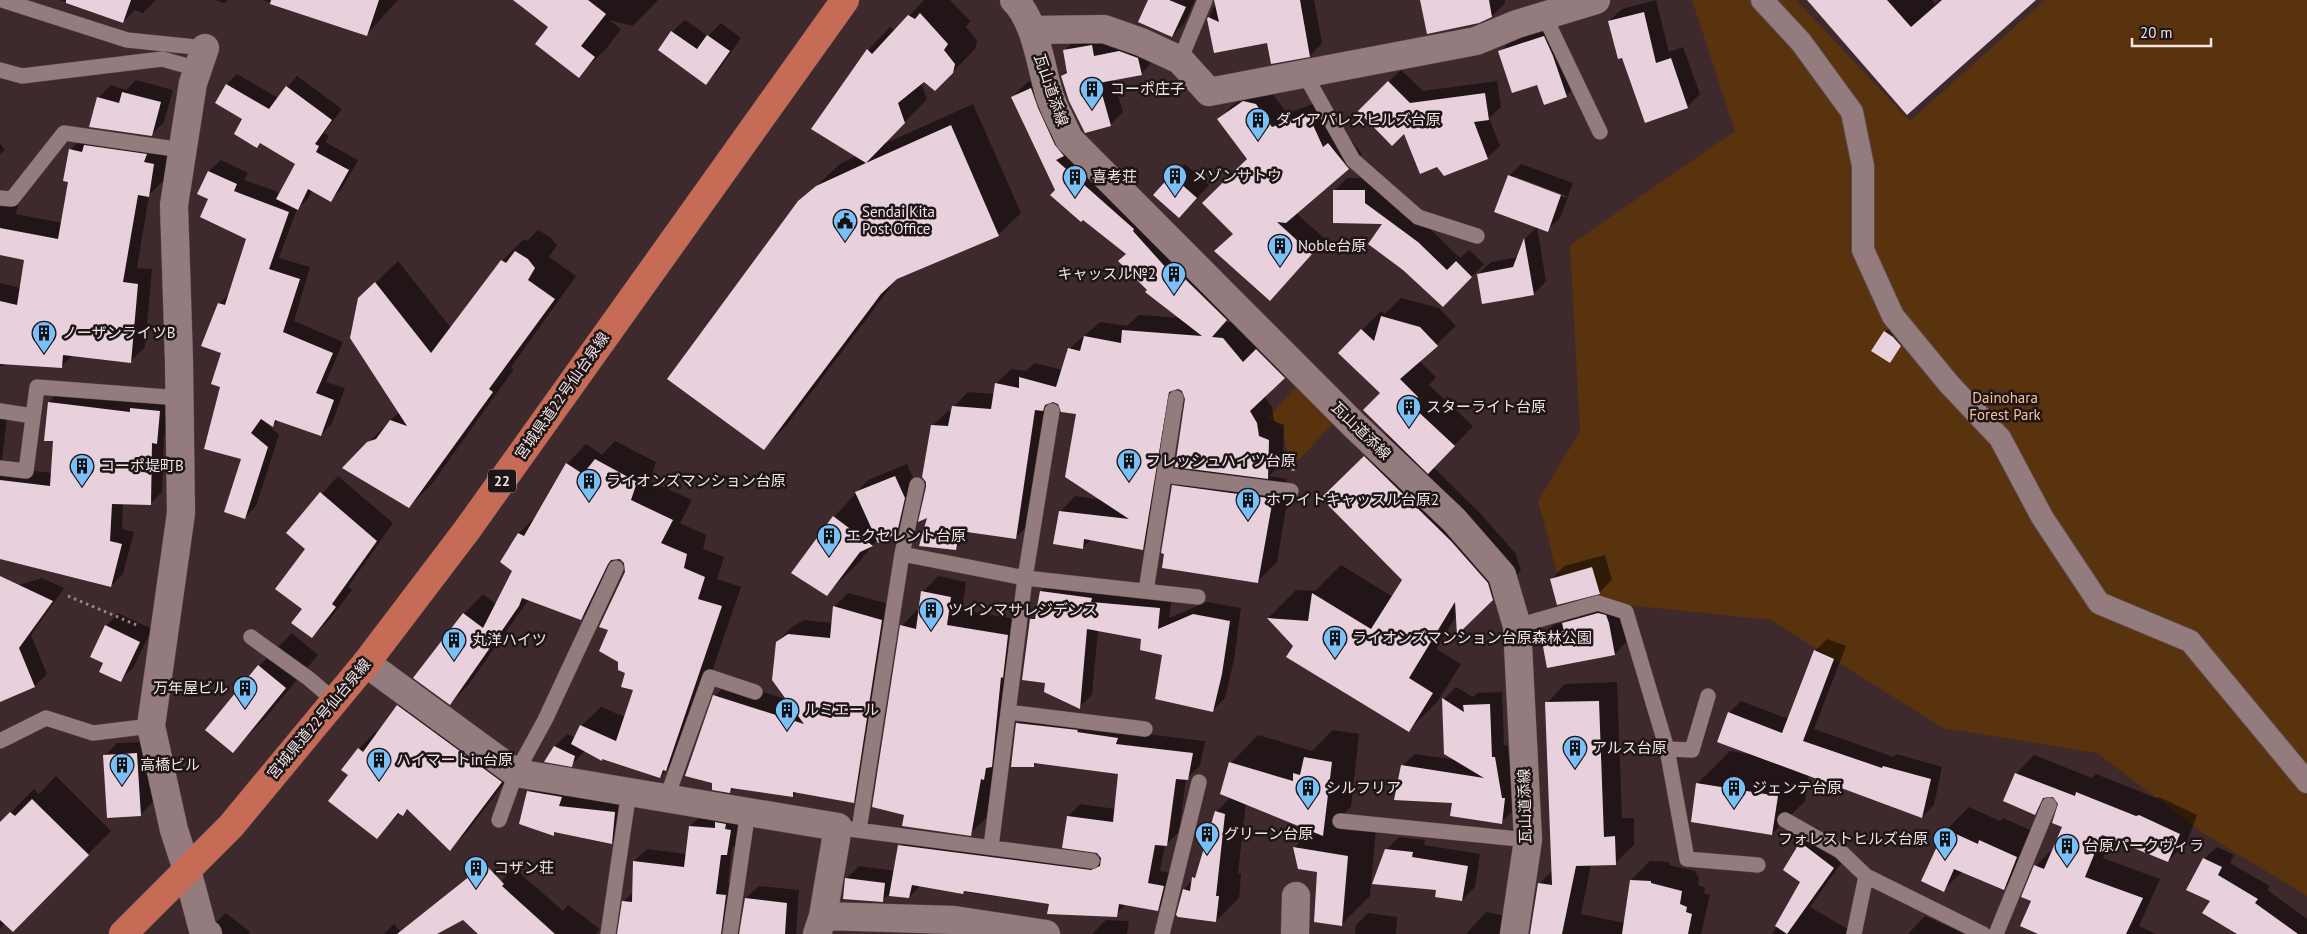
<svg xmlns="http://www.w3.org/2000/svg" width="2307" height="934" font-family="'PT Sans','Noto Sans JP',sans-serif">
  <style>
    .green { fill: #59330d }
    .shadow { fill: #0007; fill-rule: evenodd }
    .building { fill: #e8d1dd }
    .lines { fill: none; stroke-linecap: round; stroke-linejoin: round }
    .service-casing { stroke: #5a494a; stroke-width: 16 }
    .pedestrian-casing { stroke: #5a494a; stroke-width: 24 }
    .minor-casing { stroke: #5a494a; stroke-width: 29 }
    .primary-casing { stroke: #5a494a; stroke-width: 29 }
    .path { stroke: #988789; stroke-width: 3; stroke-dasharray: 2.5 4; stroke-linecap: butt }
    .service { stroke: #947b7e; stroke-width: 15 }
    .pedestrian { stroke: #947b7e; stroke-width: 22 }
    .minor { stroke: #947b7e; stroke-width: 28 }
    .primary { stroke: #c66b56; stroke-width: 28 }
    .labels { text-anchor: middle; stroke-width: 5; stroke-linejoin: round; paint-order: stroke }
    .shield { fill: #1e1516; stroke: #b2a6a7; stroke-width: 1 }
    .shield-label { font-size: 14px; font-weight: bold; fill: #f2e4e5 }
    .poi-label { font-size: 15px; fill: #f2e4e5; stroke: #1e1516; text-anchor: start }
    .street-label { font-size: 15px; fill: #f2e4e5; stroke: #1e1516 }
    .park-label { font-size: 15px; fill: #f8c295; stroke: #1e1516 }
  </style>
  <rect width="100%" height="100%" fill="#3e292c"/>
  <path class="green" d="M1692,0H1796L1910,121L2045,0H2307V896L2203,833L2097,753L1943,728L1771,620L1617,604L1557,572L1538,501L1580,431L1570,245L1735,131Z
    M1300,383L1335,421L1299,460L1289,458L1282,427L1268,417Z"/>
  <path class="shadow" d="M60,0H156L143,13L135,10L123,22Z
    M215,0H228L224,3Z
    M263,0H398L366,35Z
    M515,0H658L633,26L609,20L621,29L606,49L578,76L550,27Z
    M924,0H950L970,21L966,27L977,41L975,49L935,90L924,80L921,83L927,99L884,144L973,104L1021,213L998,235L898,277L786,426L764,448L799,202L840,164L856,156L813,129L868,50L890,27L895,31Z
    M1150,0H1195L1184,24L1172,36Z
    M1217,0H1314L1322,43L1310,56L1272,63L1268,41L1208,20Z
    M1421,0H1505V3L1492,16Z
    M1656,0L1669,52L1683,47L1700,94L1687,107L1609,21L1622,9Z
    M1809,0H1932L1935,4L1940,0H2034L1907,113Z
    M685,20L708,36L721,23L741,38L718,71L706,83L672,32Z
    M1556,24L1579,84L1566,96L1538,84L1500,52L1512,39Z
    M1077,38L1132,39L1153,61L1141,74L1113,79L1123,112L1110,125L1086,132L1068,96L1062,76L1068,70L1065,50Z
    M1401,70L1423,91L1497,81L1501,107L1489,118L1500,146L1487,158L1405,132L1359,111Z
    M237,74L278,98L297,76L342,109L324,133L329,136L325,142L358,160L341,190L331,200L312,190L308,199L297,209L279,258L310,267L294,321L343,342L326,382L345,388L332,423L321,435L279,420L273,425L260,417L279,435L256,506L245,517L242,459L222,387L223,353L219,304L230,293L247,238L210,199L199,194L209,171L221,160L248,173L244,180L281,193L296,163L261,142L257,146L244,118L217,102L227,84Z
    M1046,74L1070,130L1241,304L1226,322L1238,323L1299,362L1264,396L1272,407L1274,421L1284,425L1283,462L1269,476L1287,479L1286,484L1290,485L1277,562L1258,581L1173,486L1191,468L1187,399L1182,387L1158,533L1142,549L1091,539L1083,548L1060,512L1075,496L1101,500L1077,413L1053,400L1049,403L1030,523L1015,538L971,531L956,549L929,516L927,487L932,426L948,411H952L953,407L968,392L994,394L996,384L1011,369L1026,371L1035,363L1062,370L1069,349L1100,322L1127,326L1139,315L1181,318L1149,290L1127,253L1057,190L1012,97L1028,82Z
    M136,80L173,90L164,122L151,135L98,98L111,85L126,90Z
    M1258,88L1270,91L1287,113L1322,101L1362,154L1295,212L1325,239L1284,285L1234,234L1248,159L1219,119L1233,105Z
    M85,135L168,149L164,180L149,195L137,268L152,269L145,347L130,362L73,355L61,367L6,363L3,366H0V283L21,288L25,259L0,254V192L20,196L16,214L62,223L69,181L70,150Z
    M0,143L5,150L0,154Z
    M1185,164L1209,185L1192,204L1172,176Z
    M1521,164L1573,183L1560,218L1547,230L1509,176ZM1514,176L1567,196L1566,198L1514,179Z
    M1347,178H1377V191L1430,229L1460,258L1469,250L1484,264L1443,306L1385,223L1335,190Z
    M1537,227L1546,281L1534,294L1478,274L1491,262L1519,257L1525,239Z
    M538,230L550,237L557,245L549,257L576,276L511,367L514,369L431,485L409,507L368,443L399,412L359,299L398,261L451,328L502,261L524,239L527,241Z
    M1401,298L1439,308L1456,326L1419,361L1436,377L1429,385L1473,426L1433,467L1480,513L1516,554L1521,571L1458,632L1457,615L1436,649L1461,664L1437,702L1408,731L1295,646L1268,618L1296,590L1315,591L1341,565L1393,597L1403,580L1351,470L1388,433L1382,393L1362,330L1381,311L1385,314Z
    M1891,326L1906,340L1890,361L1885,332Z
    M61,390L172,400L168,430L164,435L162,492L150,504L123,503L122,529L134,532L123,574L111,586L0,558V409L8,410L1,467L52,473L54,440L49,402Z
    M615,441L656,462L650,481L692,500L680,523L706,535L703,549L724,557L717,579L741,587L685,750L660,777L585,750L572,765L546,761L555,746L567,734L576,738L581,726L601,707L625,717L634,689L619,661L610,630L626,572L625,562L620,558L600,599L581,619L529,599L469,684L450,704L414,678L464,614L483,594L496,604L514,570L519,533L538,514L567,464L586,444L602,455Z
    M907,464L916,485L909,519L896,532L878,539L859,562L827,594L834,517L868,480Z
    M338,476L393,523L348,587L352,590L329,620L312,637L303,608L307,549L287,533Z
    M1605,555L1612,580L1599,593L1552,579L1564,566Z
    M938,576L966,582L962,610L1023,620L986,818L970,834L905,814L883,810L902,626L917,610L920,611L923,592Z
    M42,578L64,588L31,635L47,674L35,686L0,701V591Z
    M1053,579L1172,596L1169,618L1207,602L1241,608L1234,660L1225,698L1213,710L1163,654L1143,638L1098,630L1092,695L1079,707L1046,682L1032,619L1037,614L1041,591Z
    M848,593L896,606L868,788L853,802L797,792L793,796L734,788L730,792L715,696L729,681L788,700L777,642L792,627L804,620L833,623L834,607Z
    M1621,610L1627,641L1615,654L1548,666L1542,636L1555,624L1565,622L1576,611Z
    M118,613L152,629L133,668L120,680L105,662L106,626Z
    M292,633L318,655L265,718L232,751L259,666Z
    M1827,639L1846,646L1814,729L1894,757L1896,754L1942,767L1934,805L1922,817L1809,775L1805,801L1772,834L1697,784L1730,751L1749,754L1729,713L1741,701L1789,719L1815,651Z
    M1617,682L1622,818H1634V845L1615,863L1591,864L1581,914L1625,923L1631,880L1650,861L1669,862V865L1695,871L1699,878L1698,885L1705,888L1704,893L1710,895L1701,934H1531L1540,883L1553,870L1547,703L1565,684Z
    M1456,687L1473,697L1477,693L1502,692L1504,745H1507L1514,786V810L1501,822L1454,802L1402,766L1415,754L1456,760L1445,753L1444,699Z
    M415,689L518,765L467,832L450,849L408,809L402,814L400,813L377,838L350,775L359,749L375,732L378,734L398,706Z
    M1030,711L1128,732L1205,741L1200,766L1186,779L1179,832L1165,845L1160,871L1176,874L1170,897L1157,910L1126,904L1117,913L920,886L909,897L891,892L882,901L846,879L859,866L895,871L899,846L912,833L1103,858L1068,817L1080,804L1116,809L1119,772L1037,762L1033,766L1017,724Z
    M1333,730L1359,734L1351,807L1336,821L1376,827L1370,896L1341,925L1319,871L1294,848L1312,830L1246,803L1238,873L1241,874L1239,898L1216,921L1184,890L1197,873L1216,812L1231,797V763L1258,735L1312,751Z
    M149,742L153,802L140,815L105,756L117,743Z
    M2034,755L2092,778L2096,774L2156,798L2159,797L2197,815L2187,842L2168,861L2111,838L2103,858L2160,879L2139,926L2156,934H2042L2032,901L2036,866L2054,847L2063,827L2060,803L2053,795L2034,814L2016,774Z
    M56,776L111,831L12,930L5,923L0,928V823L34,789L39,794Z
    M541,779L626,800L624,830L611,843L556,831L553,834L529,791Z
    M1969,807L2000,821L2003,818L2039,834L2026,866L2004,888L1963,871L1943,890L1946,830Z
    M703,814L743,818L739,841L732,848L728,882L738,883L733,925L740,930L746,898L759,886L799,890L796,934H619L623,902L633,892L634,861L647,849L687,854L690,826Z
    M1816,827L1849,852L1810,907L1856,934H1772L1802,882L1801,843Z
    M1399,837L1425,840L1424,845L1480,854L1475,887L1462,900L1438,889L1386,850Z
    M2217,847L2234,855L2230,863L2270,886L2267,890L2307,919V934H2244L2212,901L2204,859Z
    M514,868L563,911L568,905L600,929L596,934H480L499,884Z
    M1486,912L1519,919L1518,934H1466Z
    M226,913L250,932L248,934H203Z
    M1368,913L1397,917L1396,934H1355L1356,925Z
    M1925,916L1965,934H1908Z
    M1106,920L1129,921L1127,934H1092Z
    M394,924L403,934H384Z"/>
  <path class="building" d="M66,0H131L123,23L66,3Z
    M271,0H379L367,36L270,4Z
    M513,0H588L606,14L581,46L595,57L579,78L535,44L548,27Z
    M1148,0H1169L1186,7L1172,37L1138,22Z
    M1214,0H1300L1310,57L1271,64L1267,43L1214,53L1207,19L1208,17L1219,22Z
    M1420,0H1489L1492,17L1479,23L1427,34Z
    M1807,0H1887L1911,27L1942,0H2036L1907,115Z
    M1644,12L1656,63L1671,58L1688,108L1645,123L1622,58L1618,59L1608,21Z
    M920,13L948,44L944,50L955,64L953,73L935,91L924,82L898,103L905,123L866,163L951,125L999,236L897,279L881,294L764,450L667,379L798,201L816,186L866,163L811,129L867,49L872,54L908,15L915,19Z
    M671,31L697,49L707,35L730,51L706,85L658,50Z
    M1544,36L1553,56L1567,97L1544,105L1537,85L1512,93L1498,51Z
    M1092,45L1094,56L1119,51L1138,58L1142,75L1099,83L1111,126L1085,133L1069,101L1061,76L1067,73L1063,50Z
    M1388,81L1410,103L1485,93L1489,120L1474,122L1488,159L1444,176L1437,167L1420,174L1404,134L1392,146L1358,111Z
    M226,84L269,109L286,86L332,120L315,144L319,146L316,152L349,170L331,202L308,189L298,210L276,199L295,164L260,143L257,148L234,134L242,119L215,103Z
    M1031,88L1038,108L1055,145L1064,156L1056,160L1134,229L1133,231L1168,270L1170,267L1183,279L1184,278L1227,320L1212,337L1223,338L1243,362L1256,349L1285,378L1250,411L1257,423L1259,436L1269,440L1268,479L1175,467L1185,399L1182,391L1178,389L1169,392L1143,550L1084,539L1083,549L1053,544L1059,511L1129,519L1065,477L1076,414L1061,412L1058,404L1053,402L1045,405L1043,411L1035,410L1016,539L960,531L956,550L919,546L927,518L918,522L926,487V482L922,477L931,425L948,426L952,406L991,409L995,383L1019,388V377L1056,387L1068,348L1080,351L1084,336L1121,343L1122,330L1202,336L1145,292L1147,290L1118,261L1126,254L1083,220L1081,222L1050,195L1055,190L1011,97Z
    M122,92L161,102L152,136L89,127L97,97L119,103Z
    M1243,101L1256,104L1272,127L1308,114L1323,147L1328,143L1349,169L1286,223L1277,222L1312,254L1270,301L1214,251L1233,234L1202,203L1247,159L1217,119Z
    M84,145L147,154L144,162L154,164L149,197L138,195L123,282L138,284L131,363L63,355L62,368L0,364V301L17,305L24,260L0,255V228L58,239L68,182L63,181L69,149L82,152Z
    M208,171L237,184L234,191L289,212L269,269L300,279L283,332L333,353L316,393L334,400L321,436L275,420L273,427L261,419L251,433L268,447L245,519L224,512L241,459L204,449L220,387L211,384L221,353L201,346L218,303L225,305L246,239L200,217L208,199L197,194Z
    M1171,175L1197,198L1179,218L1153,195Z
    M1508,175L1561,195L1548,232L1494,212Z
    M1333,190H1365V203L1418,242L1447,270L1456,261L1472,277L1443,307L1403,270L1368,244L1382,224L1333,223Z
    M1524,238L1534,295L1482,304L1477,274L1513,267Z
    M515,251L528,259L535,268L528,280L555,299L489,389L493,392L409,508L342,468L367,442L376,439L390,420L407,426L350,338L358,298L375,282L431,353L501,260L506,263Z
    M1381,316L1420,327L1438,346L1400,379L1418,397L1411,405L1455,446L1428,474L1363,410L1380,393L1338,353L1361,329L1374,341Z
    M1884,331L1893,337L1901,346L1890,363L1871,351Z
    M48,402L130,412V408L160,411L157,444L152,443L151,505L112,504L110,541L122,544L111,587L0,559V480L50,486L53,441H44Z
    M1364,456L1451,541L1488,583L1493,600L1457,635L1455,602L1409,678L1433,693L1409,732L1286,657L1293,646L1267,618L1308,621L1312,593L1371,629L1402,580L1321,498Z
    M595,459L637,482L631,500L673,520L661,543L687,554L684,568L705,577L698,599L722,606L666,771L663,770L660,778L602,759V761L571,744L580,725L616,741L633,690L621,687L625,673L618,670V662L599,651L608,630L599,627L625,572L624,563L620,559L611,560L608,564L581,620L522,598L519,606L450,705L413,678L463,613L483,628L512,571L500,562L518,533L524,536L566,463L583,474Z
    M895,476L905,498L897,533L878,543L855,492Z
    M1172,485L1268,498V503L1272,504L1258,583L1162,568L1164,554L1161,553Z
    M320,492L377,541L332,604L336,607L312,638L291,623L302,609L275,589L305,549L286,533Z
    M833,516L873,546L860,552L827,596L791,573Z
    M1592,567L1600,594L1557,605L1550,579Z
    M0,576L53,601L19,648L35,687L0,702Z
    M921,591L951,597L947,625L1008,635L1003,678L1001,677L992,767L986,768L984,780L981,779L971,836L902,826L904,815L872,807L900,625L916,629Z
    M1040,591L1092,598L1091,602L1160,608L1158,629L1193,614L1230,621L1222,674L1213,712L1155,699L1162,655L1140,650L1141,639L1087,629L1080,709L1044,692L1045,683L1022,680L1030,619H1035Z
    M833,606L882,620L854,803L793,792V797L731,788L730,793L712,790V783L685,776L713,695L804,724L772,680L776,642L788,634L830,638Z
    M1598,613L1606,615L1609,623L1615,655L1547,668L1541,636L1564,631L1562,623Z
    M105,625L140,642L121,682L99,672L103,663L90,657Z
    M1814,650L1834,659L1803,741L1882,768L1883,766L1931,779L1922,818L1717,742L1728,712L1782,733Z
    M258,665L286,688L233,753L205,730Z
    M1442,698L1464,712L1463,705L1490,704L1492,757H1495L1502,798H1505L1502,824L1450,816L1452,803L1394,800L1401,765L1484,778L1444,754Z
    M1599,701L1604,837L1615,836L1616,865L1576,866L1562,934H1530L1538,883L1552,885L1545,702Z
    M397,705L502,782L450,851L407,809L403,816L398,813L377,839L328,801L348,775L341,770L358,748L363,752Z
    M1016,723L1078,730L1077,732L1118,738L1116,744L1193,753L1188,780L1176,779L1167,846L1155,845L1148,883L1164,886L1158,911L1119,904L1117,917L1047,914L1049,904L964,891L963,894L912,885L909,898L889,896L898,845L1091,870L1100,866L1101,858L1097,853L1062,848L1067,816L1113,822L1118,774L1034,763V767H1011Z
    M554,746L575,756L572,767L544,762Z
    M137,753L141,816L107,818L103,755Z
    M1304,757L1332,762L1323,836L1220,794L1229,762L1293,781V773L1300,775Z
    M2015,773L2075,796L2076,792L2136,816L2139,815L2180,834L2168,862L2102,835L2085,877L2143,898L2126,934H2038L2020,926L2031,901L2021,897L2034,865L2044,869L2062,827L2052,823L2058,804L2053,797L2043,798L2035,815L2003,801Z
    M1696,783L1778,796L1772,835L1691,822Z
    M527,791L562,797L559,806L615,812L612,844L554,832V836L519,824Z
    M32,799L89,855L13,932L0,920V822L10,812L15,816Z
    M1215,811L1225,814L1216,896H1219L1216,922L1178,917L1176,915L1183,889L1190,891L1192,877L1195,878Z
    M715,822L726,824L725,829L731,830L727,855H721L716,894L726,895L721,934H617L622,901L632,902L633,861L684,867L689,826L715,828Z
    M1945,829L1978,844L1979,840L2017,857L2004,890L1954,869L1944,892L1921,881Z
    M1800,842L1834,868L1787,934L1775,926L1800,882L1783,870Z
    M1293,847L1348,856L1342,926L1314,922L1317,872L1298,869Z
    M1385,849L1413,852L1412,857L1468,866L1462,901L1435,897L1436,890L1372,884Z
    M2203,858L2222,867L2218,875L2258,899L2255,903L2298,934H2237L2202,913L2210,901L2186,890Z
    M485,864L504,884L502,886L555,934H478L463,920L437,934H397Z
    M845,878L885,883L883,902L843,899Z
    M1630,880L1651,881V883L1682,891L1680,904L1687,907L1686,912L1692,914L1688,934H1622Z
    M745,898L787,903L785,934H739Z"/>
  <g class="lines">
    <g class="service-casing">
      <path id="service" d="M2,0L127,40L205,48
        M1544,15L1600,132
        M1180,60L1205,0
        M0,70L22,76L162,59L198,69
        M1304,73L1353,160L1418,217L1477,236
        M0,198L12,199L64,133L182,150
        M0,411L33,416
        M0,468L26,471L37,387L180,398
        M1164,475L1176,398
        M902,554L1025,578L1198,597
        M1146,591L1164,475L1291,491
        M1517,626L1598,603L1626,612L1667,749L1692,750L1708,696
        M251,637L308,678L334,700
        M1008,712L1145,729
        M0,741L46,718L93,733L151,726
        M1667,749L1687,859L1758,865
        M667,797L710,677L755,692
        M499,820L516,773L545,720L616,568
        M1785,820L1840,851L1866,876L1983,934
        M1340,821L1528,840
        M849,829L1092,861
        M859,830L902,554L917,485
        M991,847L1025,578L1052,411
        M608,934L629,791
        M730,934L748,811
        M1162,934L1199,782
        M1854,934L1866,876
        M1996,934L2049,805"/>
    </g>
    <g class="pedestrian-casing">
      <path id="pedestrian" d="M1762,0L1801,42L1852,112L1863,166V250L1893,316L1949,384L2000,438L2042,517L2099,603L2190,641L2307,782"/>
    </g>
    <g class="minor-casing">
      <path id="minor" d="M1014,0C1036,21 1041,68 1050,97C1055,111 1063,125 1069,139L1354,425L1454,520L1502,575L1517,626L1528,840L1514,934
        M1032,30L1104,29L1141,42L1180,60L1209,92L1476,41L1517,24L1596,0
        M205,48L193,83L174,205L179,361L181,513L151,726L174,830L187,870L203,930L208,934
        M366,663L516,773L838,827L823,916L817,934
        M823,916L954,920L1046,934
        M1295,934L1296,896"/>
    </g>
    <g class="primary-casing">
      <path id="primary" d="M123,934L231,826L366,663L467,530L845,0"/>
    </g>
    <path class="path" d="M1293,471L1294,462
      M68,596L139,626"/>
    <use href="#service" class="service"/>
    <use href="#pedestrian" class="pedestrian"/>
    <use href="#minor" class="minor"/>
    <use href="#primary" class="primary"/>
  </g>
  <defs>
    <g id="building-pin" transform="scale(1.25)"><path d="M0 17L-7.5 6A9.5 9.5 0 1 1 7.5 6Z" fill="#79bff8" stroke="#1e1516"/><path d="M-4-6H4V6H1V3H-1V6H-4ZM-2.5-4.3h1.7v1.8h-1.7ZM.8-4.3h1.7v1.8H.8ZM-2.5-1h1.7V.8h-1.7ZM.8-1h1.7V.8H.8Z" fill="#111"/></g>
    <g id="civic-pin" transform="scale(1.25)"><path d="M0 17L-7.5 6A9.5 9.5 0 1 1 7.5 6Z" fill="#79bff8" stroke="#1e1516"/><path d="M-.6-6.5H3V-4.5H.6V-3L4-1V1h2V6H-6V1h2V-1L-.6-3ZM-1.2 2.5V6h2.4V2.5Z" fill="#111"/></g>
  </defs>
  <g fill-rule="evenodd">
    <use href="#building-pin" x="1092" y="89"/>
    <use href="#building-pin" x="1258" y="120"/>
    <use href="#building-pin" x="1175" y="176"/>
    <use href="#building-pin" x="1075" y="177"/>
    <use href="#civic-pin" x="845" y="221"/>
    <use href="#building-pin" x="1280" y="246"/>
    <use href="#building-pin" x="1174" y="274"/>
    <use href="#building-pin" x="44" y="333"/>
    <use href="#building-pin" x="1409" y="407"/>
    <use href="#building-pin" x="1129" y="461"/>
    <use href="#building-pin" x="82" y="466"/>
    <use href="#building-pin" x="589" y="481"/>
    <use href="#building-pin" x="1248" y="500"/>
    <use href="#building-pin" x="829" y="536"/>
    <use href="#building-pin" x="931" y="610"/>
    <use href="#building-pin" x="1335" y="638"/>
    <use href="#building-pin" x="454" y="640"/>
    <use href="#building-pin" x="245" y="688"/>
    <use href="#building-pin" x="787" y="710"/>
    <use href="#building-pin" x="1575" y="748"/>
    <use href="#building-pin" x="379" y="760"/>
    <use href="#building-pin" x="122" y="765"/>
    <use href="#building-pin" x="1308" y="788"/>
    <use href="#building-pin" x="1734" y="788"/>
    <use href="#building-pin" x="1207" y="834"/>
    <use href="#building-pin" x="1945" y="839"/>
    <use href="#building-pin" x="2067" y="846"/>
    <use href="#building-pin" x="476" y="868"/>
  </g>
  <g class="labels">
    <rect class="shield" x="488" y="469.5" width="28" height="23" rx="4"/>
    <g class="shield-label">
      <text x="502" y="486">22</text>
    </g>
    <g class="poi-label">
      <text x="1110" y="94">コーポ庄子</text>
      <text x="1276" y="125">ダイアパレスヒルズ台原</text>
      <text x="1192" y="181">メゾンサトウ</text>
      <text x="1092" y="182">喜考荘</text>
      <text x="862" y="217">Sendai Kita<tspan x="862" dy="17">Post Office</tspan></text>
      <text x="1298" y="251">Noble台原</text>
      <text x="1156" y="279" text-anchor="end">キャッスル№2</text>
      <text x="62" y="338">ノーザンライツB</text>
      <text x="1426" y="412">スターライト台原</text>
      <text x="1146" y="466">フレッシュハイツ台原</text>
      <text x="100" y="471">コーポ堤町B</text>
      <text x="606" y="486">ライオンズマンション台原</text>
      <text x="1266" y="505">ホワイトキャッスル台原2</text>
      <text x="846" y="541">エクセレント台原</text>
      <text x="948" y="615">ツインマサレジデンス</text>
      <text x="1352" y="643">ライオンズマンション台原森林公園</text>
      <text x="472" y="645">丸洋ハイツ</text>
      <text x="228" y="693" text-anchor="end">万年屋ビル</text>
      <text x="804" y="715">ルミエール</text>
      <text x="1592" y="753">アルス台原</text>
      <text x="396" y="765">ハイマートin台原</text>
      <text x="140" y="770">高橋ビル</text>
      <text x="1326" y="793">シルフリア</text>
      <text x="1752" y="793">ジェンテ台原</text>
      <text x="1224" y="839">グリーン台原</text>
      <text x="1928" y="844" text-anchor="end">フォレストヒルズ台原</text>
      <text x="2084" y="851">台原パークヴィラ</text>
      <text x="494" y="873">コザン荘</text>
    </g>
    <g class="street-label">
      <text transform="translate(1051 90) rotate(71)" y="5">瓦山道添線</text>
      <text transform="translate(562 396) rotate(-55)" y="5">宮城県道22号仙台泉線</text>
      <text transform="translate(1361 431) rotate(44)" y="5">瓦山道添線</text>
      <text transform="translate(319 719) rotate(-50)" y="5">宮城県道22号仙台泉線</text>
      <text transform="translate(1525 806) rotate(-91)" y="5">瓦山道添線</text>
    </g>
    <g class="park-label">
      <text x="2005" y="403">Dainohara<tspan x="2005" dy="17">Forest Park</tspan></text>
    </g>
  </g>
  <path d="M2132 38v8h79v-8" fill="none" stroke="#f2e4e5" stroke-width="2.5"/>
  <text x="2140" y="38" font-size="15" fill="#f2e4e5" stroke="#1e1516" stroke-width="4" paint-order="stroke">20 m</text>
</svg>
